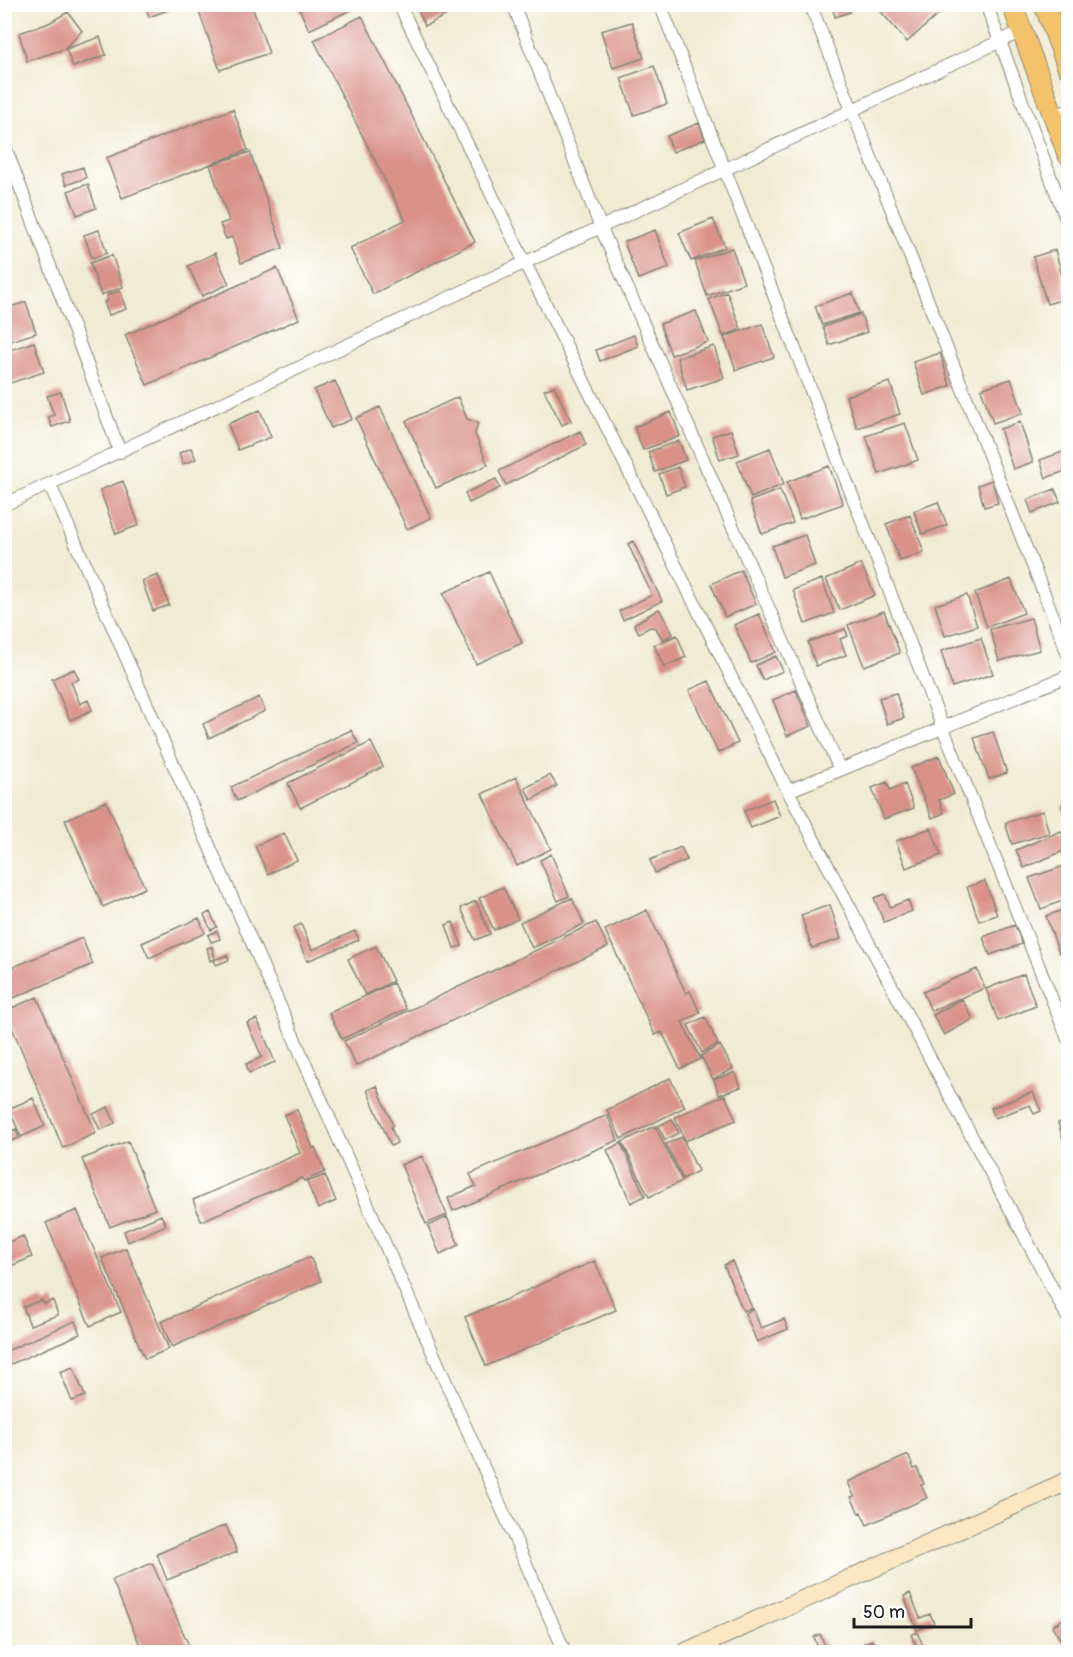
<svg xmlns="http://www.w3.org/2000/svg" width="1073" height="1657" font-family="Pangolin,sans-serif">
  <style>
    .building { fill: #d99188 }
    .lines { fill: none; stroke-linecap: round; stroke-linejoin: round }
    .street-casing { stroke: #868478; stroke-width: 14 }
    .secondary-casing { stroke: #868478; stroke-width: 20 }
    .primary-casing { stroke: #868478; stroke-width: 22 }
    .street { stroke: #fff; stroke-width: 12 }
    .secondary { stroke: #fbe7c3; stroke-width: 18 }
    .primary { stroke: #f4c26a; stroke-width: 20 }
  </style>
  <rect width="100%" height="100%" fill="#fff"/>
  <filter id="ink" filterUnits="userSpaceOnUse"><feTurbulence type="fractalNoise" baseFrequency=".0167" numOctaves="2"/><feDisplacementMap in="SourceGraphic" scale="12" xChannelSelector="R" yChannelSelector="G"/><feConvolveMatrix kernelMatrix="1 2 1 2 8 2 1 2 1" color-interpolation-filters="sRGB"/></filter>
  <filter id="wash" filterUnits="userSpaceOnUse"><feTurbulence type="fractalNoise" baseFrequency=".008" numOctaves="4" result="noise"/><feDisplacementMap in="SourceGraphic" scale="24" xChannelSelector="R" yChannelSelector="G"/><feGaussianBlur stdDeviation="1.35" result="paint"/><feColorMatrix in="noise" values="0 0 0 0 0 0 0 0 0 0 0 0 0 0 0 0 0 1.4 0 .05"/><feComposite in="paint" operator="in"/></filter>
  <g filter="url(#wash)">
    <rect width="100%" height="100%" fill="#f0ebd3"/>
    <g id="blocks">
      <path class="building" d="M145,4H182V5L149,17Z
        M220,4H251L269,53L220,70L199,12Z
        M307,4H356L357,7L309,30L299,8Z
        M415,4H468L425,26Z
        M832,4H847L850,12L835,17Z
        M878,4H944L947,7L907,42L876,6Z
        M68,12L82,31L64,49L27,61L19,33L47,24Z
        M362,16L475,242L373,294L350,248L405,220L314,40Z
        M632,22L644,58L613,68L601,31Z
        M100,37L106,55L73,67L66,49Z
        M654,66L667,104L634,115L621,78Z
        M233,109L248,150L122,198L106,158Z
        M699,123L705,139L673,152L667,136Z
        M250,152L283,248L241,263L232,237L226,239L220,224L229,221L210,165Z
        M83,167L86,178L66,185L62,174Z
        M88,184L96,208L77,215L68,191Z
        M4,214L10,231L4,233Z
        M713,219L725,247L691,261L679,233Z
        M99,230L107,253L92,258L84,235Z
        M655,230L669,268L638,279L624,242Z
        M732,248L744,283L707,296L695,261Z
        M1055,250L1068,298L1047,304L1033,257Z
        M215,253L229,284L202,296L188,266Z
        M112,255L123,287L101,295L90,263Z
        M277,268L299,319L147,385L125,335Z
        M120,291L126,309L109,315L104,302L108,301L107,295Z
        M727,292L741,329L723,336L709,299Z
        M853,293L859,313L822,325L815,306Z
        M26,302L36,333L4,343V309Z
        M696,311L708,342L671,355L660,324Z
        M861,314L867,332L829,345L823,327Z
        M762,324L774,357L736,370L724,337Z
        M634,335L638,346L600,361L596,350Z
        M34,342L44,372L4,385V352Z
        M714,346L724,378L687,390L677,358Z
        M940,353L950,386L924,395L913,362Z
        M1011,379L1023,413L993,423L981,389Z
        M335,381L352,419L331,428L314,390Z
        M890,382L900,414L857,428L846,396Z
        M554,386L571,421L562,425L544,390Z
        M61,392L70,421L52,427L48,417L54,415L47,396Z
        M458,397L467,419L478,423L475,434L488,465L436,488L406,421Z
        M380,407L431,518L407,529L356,418Z
        M260,410L271,437L238,450L228,424Z
        M671,412L680,436L643,450L634,427Z
        M1020,422L1033,462L1013,469L1000,429Z
        M905,423L918,460L879,474L866,436Z
        M731,430L739,454L720,460L712,436Z
        M580,431L586,445L506,485L499,471Z
        M679,441L686,460L655,472L648,452Z
        M191,448L196,459L183,464L179,453Z
        M770,448L784,484L751,498L737,461Z
        M1068,450V470L1046,478L1040,460Z
        M829,466L843,504L800,519L787,482Z
        M678,467L685,487L666,494L659,474Z
        M496,479L500,488L469,503L465,493Z
        M992,480L998,503L984,507L978,485Z
        M123,481L139,525L116,534L100,490Z
        M1055,489L1060,502L1032,513L1027,500Z
        M780,490L793,523L762,534L750,501Z
        M938,502L947,525L922,534L914,511Z
        M910,515L924,552L900,561L886,524Z
        M805,535L815,565L782,577L772,546Z
        M633,541L662,601L623,620L619,611L652,595L628,544Z
        M861,564L875,595L840,610L826,579Z
        M741,570L756,604L725,617L711,584Z
        M489,572L522,643L476,664L443,593Z
        M158,575L169,605L153,611L142,581Z
        M822,579L834,613L805,624L793,590Z
        M1011,579L1024,613L987,627L975,593Z
        M967,595L977,626L945,636L935,605Z
        M659,609L673,634L663,640L656,628L650,627L639,633L634,624Z
        M884,611L900,653L864,666L848,625Z
        M759,614L776,652L751,663L734,625Z
        M1031,618L1040,650L999,661L990,629Z
        M845,629L848,636L840,639L846,655L816,666L808,642Z
        M677,635L686,657L664,667L654,645Z
        M981,638L993,674L952,687L941,651Z
        M776,656L783,671L763,680L756,665Z
        M74,669L79,679L71,682L80,704L88,700L92,710L70,720L52,679Z
        M709,681L738,743L718,753L689,690Z
        M796,690L811,726L787,736L773,700Z
        M896,693L904,718L887,724L879,698Z
        M259,697L265,711L209,738L203,724Z
        M351,730L358,743L237,801L231,787Z
        M993,732L1007,773L989,779L974,738Z
        M371,742L383,767L300,808L288,783Z
        M939,756L954,794L939,800L944,813L932,818L911,768Z
        M550,775L557,786L531,800L525,788Z
        M516,777L551,849L517,866L482,794Z
        M887,782L890,790L905,784L914,808L884,819L872,788Z
        M773,799L780,816L751,828L744,811Z
        M106,801L145,888L103,907L65,820Z
        M1068,804V825L1062,806Z
        M1043,811L1049,833L1012,844L1005,823Z
        M931,828L941,855L906,868L896,841Z
        M1061,831L1068,849L1024,868L1016,850Z
        M284,833L297,860L268,874L255,846Z
        M681,847L687,860L655,873L650,860Z
        M551,854L569,896L558,901L540,860Z
        M1064,866L1068,877V899L1041,909L1029,878Z
        M985,881L997,915L979,921L967,887Z
        M503,887L518,919L494,930L479,898Z
        M885,894L890,907L908,900L912,911L884,922L874,898Z
        M572,898L584,924L532,948L520,922Z
        M476,901L490,934L475,940L461,908Z
        M830,905L841,939L812,948L801,915Z
        M1068,908V950L1059,953L1046,916Z
        M647,910L686,993L690,991L700,1013L682,1022L701,1059L680,1069L662,1032L655,1035L605,930Z
        M210,912L217,927L211,930L204,915Z
        M199,918L205,933L149,958L142,943Z
        M453,922L462,946L454,948L446,925Z
        M596,922L608,947L356,1066L344,1041Z
        M301,924L312,950L355,931L359,940L307,961L293,928Z
        M1015,925L1022,944L990,955L983,937Z
        M217,931L220,939L211,942L208,935Z
        M82,938L93,964L4,1002V971Z
        M376,946L393,981L365,995L348,959Z
        M212,947L215,959L210,961L207,948Z
        M227,955L229,960L216,965L214,960Z
        M977,969L985,988L931,1011L923,992Z
        M1024,974L1036,1006L998,1021L986,989Z
        M393,983L406,1009L342,1039L329,1013Z
        M37,997L96,1133L63,1148L5,1011Z
        M962,999L973,1019L944,1035L933,1015Z
        M705,1017L718,1044L702,1053L688,1025Z
        M257,1019L275,1062L249,1073L246,1064L262,1057L247,1023Z
        M720,1045L733,1069L713,1079L701,1056Z
        M735,1072L741,1087L719,1095L714,1080Z
        M670,1078L685,1107L621,1139L607,1110Z
        M377,1086L393,1125L391,1127L397,1143L391,1146L367,1090Z
        M1033,1092L1041,1111L1034,1114L1030,1105L995,1118L991,1108Z
        M725,1095L736,1120L685,1141L675,1117Z
        M33,1098L45,1126L21,1137L9,1109Z
        M108,1107L115,1123L100,1130L93,1114Z
        M297,1110L313,1148L315,1147L325,1172L304,1181L302,1178L201,1221L193,1200L300,1153L284,1115Z
        M607,1115L618,1140L453,1211L448,1198L476,1186L470,1174Z
        M672,1119L679,1133L665,1140L658,1126Z
        M1068,1120V1148L1066,1149L1058,1123Z
        M655,1126L682,1181L649,1197L622,1142Z
        M16,1129L19,1138L4,1144V1134Z
        M682,1137L698,1171L683,1179L666,1144Z
        M128,1141L155,1209L110,1227L82,1159Z
        M621,1143L645,1196L631,1203L607,1150Z
        M422,1156L447,1215L426,1224L401,1165Z
        M325,1175L336,1201L318,1209L307,1182Z
        M77,1210L121,1312L90,1326L46,1223Z
        M161,1215L166,1225L128,1242L124,1231Z
        M447,1217L459,1245L440,1254L428,1226Z
        M23,1236L32,1257L4,1269V1244Z
        M126,1248L169,1349L145,1359L102,1258Z
        M310,1257L321,1281L172,1347L161,1322Z
        M595,1261L616,1310L486,1366L465,1317Z
        M732,1261L752,1308L743,1311L724,1265Z
        M42,1300L44,1304L53,1300L58,1315L30,1325L23,1307Z
        M753,1309L761,1328L784,1319L788,1329L757,1342L745,1313Z
        M75,1321L80,1334L4,1367V1352Z
        M73,1367L85,1396L72,1401L60,1372Z
        M908,1455L914,1469L917,1468L924,1484L921,1485L927,1498L867,1525L861,1512L859,1513L851,1497L854,1496L848,1482Z
        M226,1525L237,1552L167,1580L157,1554Z
        M152,1563L192,1652H143L112,1580Z
        M910,1593L920,1618L930,1614L934,1623L917,1630L904,1596Z
        M1068,1616V1652L1052,1626Z
        M917,1632L926,1652H919L911,1635Z
        M820,1634L828,1652H820L814,1637Z
        M872,1640L876,1652H868L864,1643Z"/>
    </g>
  </g>
  <g filter="url(#ink)">
    <use href="#blocks" fill-opacity="0" stroke="#868478" stroke-width="1.5"/>
    <g class="lines">
      <g class="street-casing">
        <path id="street" d="M399,4L525,263L788,791L1068,1318
          M513,4L601,228L840,770L1068,676
          M660,4L943,728L1068,1039
          M810,4L1068,654
          M986,4L1068,224
          M1054,116L1068,111
          M4,144L120,452
          M50,485L565,1652
          M4,505L1022,31
          M788,791L840,770"/>
      </g>
      <g class="secondary-casing">
        <path id="secondary" d="M686,1652L1068,1481"/>
      </g>
      <g class="primary-casing">
        <path id="primary" d="M1012,4L1068,155
          M1044,4L1068,68"/>
      </g>
      <use href="#street" class="street"/>
      <use href="#secondary" class="secondary"/>
      <use href="#primary" class="primary"/>
    </g>
  </g>
  <rect width="1073" height="1657" fill="none" stroke="#fff" stroke-width="24"/>
  <path d="M854 1618v9h117v-9" fill="none" stroke="#1c1c1c" stroke-width="3"/>
  <text x="863" y="1618" font-size="18" fill="#1c1c1c" stroke="#ffffff" stroke-width="4.5" paint-order="stroke">50 m</text>
</svg>
